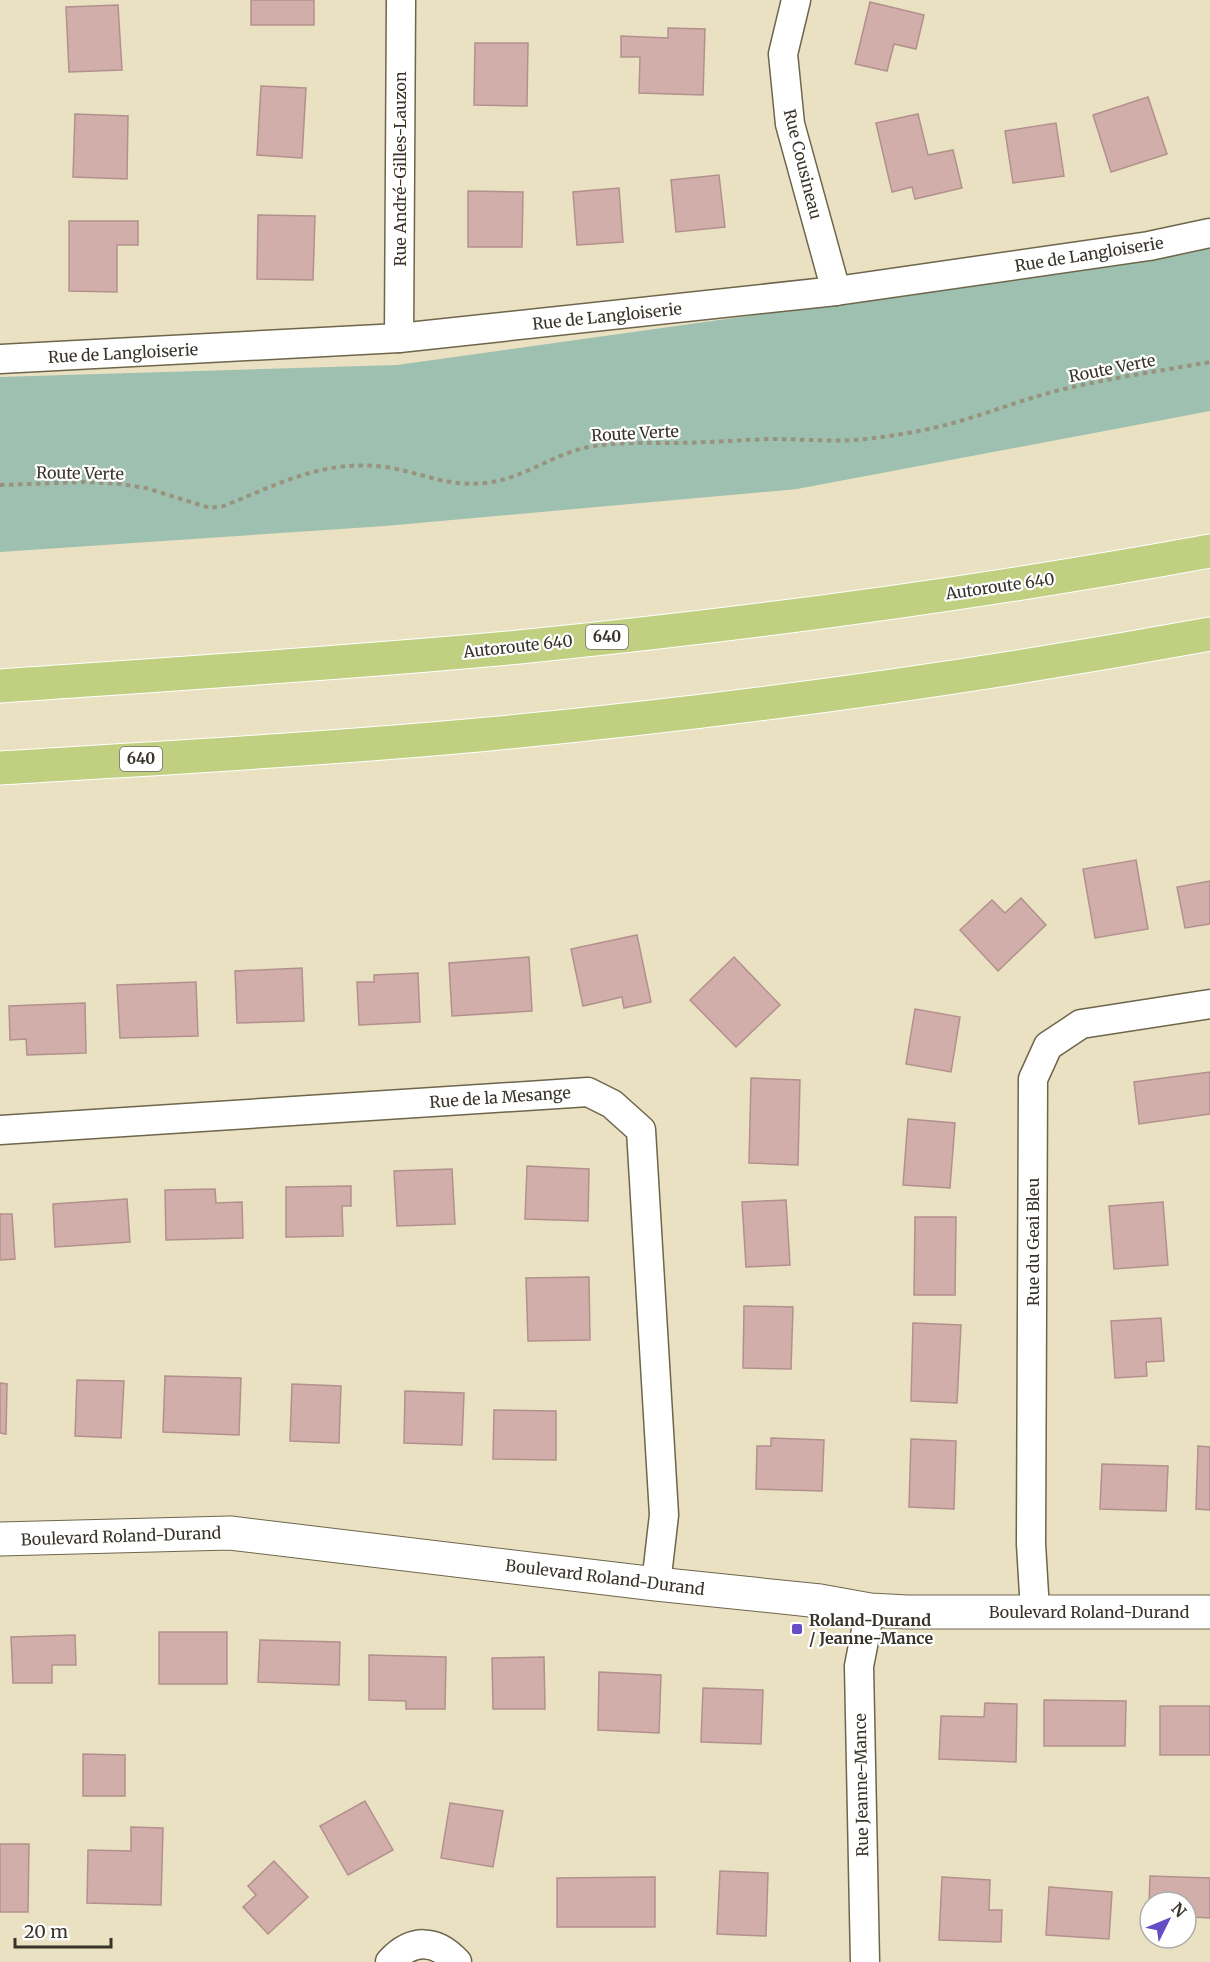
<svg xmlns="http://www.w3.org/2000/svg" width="1210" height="1962" viewBox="0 0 1210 1962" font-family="Merriweather,serif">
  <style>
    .green { fill: #9ec0b0 }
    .building { fill: #d1aeaa; stroke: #b2918d; stroke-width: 1.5 }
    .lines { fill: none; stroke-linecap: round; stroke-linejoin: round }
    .street-casing { stroke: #6e664b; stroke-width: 31 }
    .secondary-casing { stroke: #6e664b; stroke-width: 35 }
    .highway-casing { stroke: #fff; stroke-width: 35 }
    .path { stroke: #99927c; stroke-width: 4; stroke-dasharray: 4.5 4.5; stroke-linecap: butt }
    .street { stroke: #fff; stroke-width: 28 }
    .secondary { stroke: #fff; stroke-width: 33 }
    .highway { stroke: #c0d080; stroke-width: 33 }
    .poi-dot { fill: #664cc5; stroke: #fff; stroke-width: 2 }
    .labels { text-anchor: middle; stroke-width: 4.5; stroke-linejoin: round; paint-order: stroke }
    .shield { fill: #fff; stroke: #737068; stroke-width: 1.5 }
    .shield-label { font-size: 15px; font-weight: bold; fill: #373328 }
    .street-label { font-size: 16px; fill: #373328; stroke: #fff }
    .poi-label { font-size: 16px; font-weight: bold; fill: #373328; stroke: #fff; text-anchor: start }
  </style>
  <rect width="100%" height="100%" fill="#eae0c2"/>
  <path class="green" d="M 1210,247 L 1210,411 L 797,489 L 385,526 L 0,552 L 0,377 L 397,365 L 855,301 Z"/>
  <g class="building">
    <rect x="251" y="0" width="63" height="25"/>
    <path d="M 870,2 L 924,15 L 916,49 L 894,44 L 887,71 L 855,64 Z"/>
    <path d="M 118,5 L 122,70 L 69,72 L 66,7 Z"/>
    <path d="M 668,28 L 705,29 L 703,95 L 639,93 L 640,57 L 621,57 L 621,36 L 668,38 Z"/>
    <path d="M 475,43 L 528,43 L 527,106 L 474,105 Z"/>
    <path d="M 261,86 L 306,88 L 302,158 L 257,155 Z"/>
    <path d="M 1148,97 L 1167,154 L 1111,172 L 1093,115 Z"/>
    <path d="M 75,114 L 128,116 L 127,179 L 73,177 Z"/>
    <path d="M 918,114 L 928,155 L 953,150 L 962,188 L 915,199 L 912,187 L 892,192 L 876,123 Z"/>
    <path d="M 1056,123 L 1064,176 L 1013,183 L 1005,131 Z"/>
    <path d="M 719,175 L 725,227 L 676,232 L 671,180 Z"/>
    <path d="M 619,188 L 623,242 L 577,245 L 573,192 Z"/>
    <path d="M 468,191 L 523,192 L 522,247 L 468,247 Z"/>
    <path d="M 258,215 L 315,216 L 313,280 L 257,279 Z"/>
    <path d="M 69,221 L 138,221 L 138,245 L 117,245 L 117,292 L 69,291 Z"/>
    <path d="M 1136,860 L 1148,929 L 1095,938 L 1083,869 Z"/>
    <path d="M 1210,881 L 1210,924 L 1185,928 L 1177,887 Z"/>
    <path d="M 1021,898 L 1046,925 L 998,971 L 960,930 L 992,900 L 1005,913 Z"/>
    <path d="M 637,935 L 651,1002 L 624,1008 L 622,997 L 583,1006 L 571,949 Z"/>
    <path d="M 529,957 L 532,1011 L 452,1016 L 449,963 Z"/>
    <path d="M 734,957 L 780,1005 L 736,1047 L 690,1000 Z"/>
    <path d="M 302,968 L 304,1021 L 237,1023 L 235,971 Z"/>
    <path d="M 418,973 L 420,1022 L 359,1025 L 357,982 L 374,982 L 374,975 Z"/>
    <path d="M 196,982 L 198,1036 L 120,1038 L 117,985 Z"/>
    <path d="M 85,1003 L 86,1053 L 27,1055 L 26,1039 L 10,1040 L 9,1006 Z"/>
    <path d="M 915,1009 L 960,1017 L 951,1072 L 906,1064 Z"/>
    <path d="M 1210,1072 L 1210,1114 L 1139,1124 L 1134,1082 Z"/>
    <path d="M 751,1078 L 800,1080 L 798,1165 L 749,1163 Z"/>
    <path d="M 908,1119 L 955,1123 L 950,1188 L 903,1185 Z"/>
    <path d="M 527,1166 L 589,1169 L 588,1221 L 525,1219 Z"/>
    <path d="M 452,1169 L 455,1224 L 397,1226 L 394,1171 Z"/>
    <path d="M 351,1186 L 351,1206 L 342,1206 L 343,1236 L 286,1237 L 286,1187 Z"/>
    <path d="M 215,1189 L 216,1203 L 242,1202 L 243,1238 L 166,1240 L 165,1190 Z"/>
    <path d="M 127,1199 L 130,1242 L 55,1247 L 53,1204 Z"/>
    <path d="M 786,1200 L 790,1265 L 746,1267 L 742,1202 Z"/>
    <path d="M 1163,1202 L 1168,1265 L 1114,1269 L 1109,1206 Z"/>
    <path d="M 0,1214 L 12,1214 L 15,1259 L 0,1260 Z"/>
    <path d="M 915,1217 L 956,1217 L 955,1295 L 914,1295 Z"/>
    <path d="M 589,1277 L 590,1340 L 528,1341 L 526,1278 Z"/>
    <path d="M 744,1306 L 793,1307 L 791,1369 L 743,1368 Z"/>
    <path d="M 1161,1318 L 1164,1361 L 1146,1362 L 1147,1376 L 1115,1378 L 1111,1321 Z"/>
    <path d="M 913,1323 L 961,1325 L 957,1403 L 911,1401 Z"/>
    <path d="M 165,1376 L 241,1378 L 239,1435 L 163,1432 Z"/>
    <path d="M 77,1380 L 124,1381 L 121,1438 L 75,1436 Z"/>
    <path d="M 0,1383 L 7,1384 L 6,1434 L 0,1433 Z"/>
    <path d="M 292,1384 L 341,1386 L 339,1443 L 290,1441 Z"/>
    <path d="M 405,1391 L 464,1393 L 462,1445 L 404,1443 Z"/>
    <path d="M 494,1410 L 556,1411 L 556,1460 L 493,1459 Z"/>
    <path d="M 771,1438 L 824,1440 L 822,1491 L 756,1489 L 757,1446 L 771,1446 Z"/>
    <path d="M 911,1439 L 956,1441 L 954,1509 L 909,1507 Z"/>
    <path d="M 1198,1446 L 1210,1447 L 1210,1510 L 1196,1509 Z"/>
    <path d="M 1102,1464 L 1168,1466 L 1166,1511 L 1100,1509 Z"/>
    <rect x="159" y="1632" width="68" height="52"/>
    <path d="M 75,1635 L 76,1665 L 52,1665 L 52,1683 L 13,1683 L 11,1637 Z"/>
    <path d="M 260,1640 L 340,1642 L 339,1685 L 258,1682 Z"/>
    <path d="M 369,1655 L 446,1657 L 445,1709 L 406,1709 L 406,1701 L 369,1700 Z"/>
    <path d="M 544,1657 L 545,1709 L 493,1709 L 492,1658 Z"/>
    <path d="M 599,1672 L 661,1675 L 659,1733 L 598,1730 Z"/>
    <path d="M 703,1688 L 763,1690 L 761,1744 L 701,1742 Z"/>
    <path d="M 1044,1700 L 1126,1701 L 1125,1746 L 1044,1746 Z"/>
    <path d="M 985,1703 L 1017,1704 L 1016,1762 L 939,1759 L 941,1716 L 984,1717 Z"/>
    <rect x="1160" y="1706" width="50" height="49"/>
    <path d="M 83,1754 L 125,1755 L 125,1796 L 83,1796 Z"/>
    <path d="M 365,1801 L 393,1850 L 348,1875 L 320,1826 Z"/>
    <path d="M 450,1803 L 503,1811 L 493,1867 L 441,1858 Z"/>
    <path d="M 131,1827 L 163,1828 L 161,1905 L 87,1903 L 88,1850 L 131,1851 Z"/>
    <path d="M 0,1844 L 29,1844 L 28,1912 L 0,1912 Z"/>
    <path d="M 274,1861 L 308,1897 L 268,1934 L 243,1907 L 256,1895 L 248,1886 Z"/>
    <path d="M 720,1871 L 768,1873 L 766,1936 L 717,1934 Z"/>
    <path d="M 1150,1876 L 1210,1878 L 1210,1918 L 1191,1917 L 1190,1935 L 1186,1935 L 1186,1902 L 1150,1902 L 1150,1934 L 1148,1934 Z"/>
    <path d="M 655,1877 L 655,1927 L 557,1927 L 557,1878 Z"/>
    <path d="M 942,1877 L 990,1880 L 989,1910 L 1002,1910 L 1001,1942 L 939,1940 Z"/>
    <path d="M 1049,1887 L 1112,1892 L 1109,1939 L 1046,1935 Z"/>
  </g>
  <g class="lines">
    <defs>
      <g id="street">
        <path d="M 796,0 L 783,54 L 790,124 L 836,291"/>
        <path d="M 399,338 L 401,0"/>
        <path d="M 0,359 L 399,338 L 836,291 L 1149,246 L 1210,233"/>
        <path d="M 0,1130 L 588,1092 L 612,1104 L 641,1130 L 664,1515 L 656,1584"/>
        <path d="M 1035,1611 L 1031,1544 L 1033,1079 L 1048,1046 L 1081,1024 L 1210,1004"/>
        <path d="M 390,1962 C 412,1938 436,1939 457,1962"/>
        <path d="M 865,1962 L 859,1666 L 870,1610"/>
      </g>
      <path id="secondary" d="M 0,1539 L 230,1533 L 656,1584 L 820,1601 L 870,1610 L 907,1612 L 1210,1612"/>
      <g id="highway">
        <path d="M 0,686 C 173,674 346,663 519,647 C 750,624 981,593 1210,551"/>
        <path d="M 0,768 C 163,758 326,749 489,734 C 730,711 971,678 1210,634"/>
      </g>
    </defs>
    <use href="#street" class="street-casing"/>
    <use href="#secondary" class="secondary-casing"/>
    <use href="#highway" class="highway-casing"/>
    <path class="path" d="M 0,485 L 85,482 L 120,484 L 146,488 L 210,508 L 224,506 C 278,484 324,459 385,467 C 420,472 446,487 484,483 C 522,480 552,454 589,447 C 616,442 643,443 670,443 C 704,443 738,440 772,439 C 806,439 840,443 874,438 C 900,435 927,430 953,423 C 989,413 1024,399 1060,390 C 1109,378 1160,371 1210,362"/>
    <use href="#street" class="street"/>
    <use href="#secondary" class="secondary"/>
    <use href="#highway" class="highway"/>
  </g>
  <rect class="poi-dot" x="791" y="1623" width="12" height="12" rx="3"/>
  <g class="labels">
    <g class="shield">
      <rect x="586" y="625" width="42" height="24" rx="4.5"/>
      <rect x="120" y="747" width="42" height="24" rx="4.5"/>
    </g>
    <g class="shield-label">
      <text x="607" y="642">640</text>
      <text x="141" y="764">640</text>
    </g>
    <g class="street-label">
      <text transform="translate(803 164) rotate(76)" y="6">Rue Cousineau</text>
      <text transform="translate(400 169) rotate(-90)" y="6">Rue André-Gilles-Lauzon</text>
      <text transform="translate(1089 254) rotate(-9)" y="6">Rue de Langloiserie</text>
      <text transform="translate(607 316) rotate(-6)" y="6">Rue de Langloiserie</text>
      <text transform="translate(123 353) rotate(-3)" y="6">Rue de Langloiserie</text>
      <text transform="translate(1112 368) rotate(-11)" y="6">Route Verte</text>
      <text transform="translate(635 433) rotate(-3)" y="6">Route Verte</text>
      <text transform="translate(80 473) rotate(1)" y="6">Route Verte</text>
      <text transform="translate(1000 586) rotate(-8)" y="6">Autoroute 640</text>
      <text transform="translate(518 646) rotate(-6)" y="6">Autoroute 640</text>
      <text transform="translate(500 1097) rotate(-4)" y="6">Rue de la Mesange</text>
      <text transform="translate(1033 1242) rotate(-90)" y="6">Rue du Geai Bleu</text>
      <text transform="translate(121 1536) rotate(-2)" y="6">Boulevard Roland-Durand</text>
      <text transform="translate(605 1577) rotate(7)" y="6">Boulevard Roland-Durand</text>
      <text x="1089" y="1618">Boulevard Roland-Durand</text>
      <text transform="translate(861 1785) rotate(-91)" y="6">Rue Jeanne-Mance</text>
    </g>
    <g class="poi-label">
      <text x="809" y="1626">Roland-Durand<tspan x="809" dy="18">/ Jeanne-Mance</tspan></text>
    </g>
  </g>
  <g transform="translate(1168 1920) rotate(47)"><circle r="28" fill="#ffffff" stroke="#afada9" stroke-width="1.5"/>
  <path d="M0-4.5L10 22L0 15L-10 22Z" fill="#664cc5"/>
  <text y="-9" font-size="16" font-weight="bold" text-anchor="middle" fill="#373328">N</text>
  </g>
  <path d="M15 1938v9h96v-9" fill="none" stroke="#373328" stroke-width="3"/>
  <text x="24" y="1938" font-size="18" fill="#373328" stroke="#ffffff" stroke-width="4.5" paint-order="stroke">20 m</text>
</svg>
